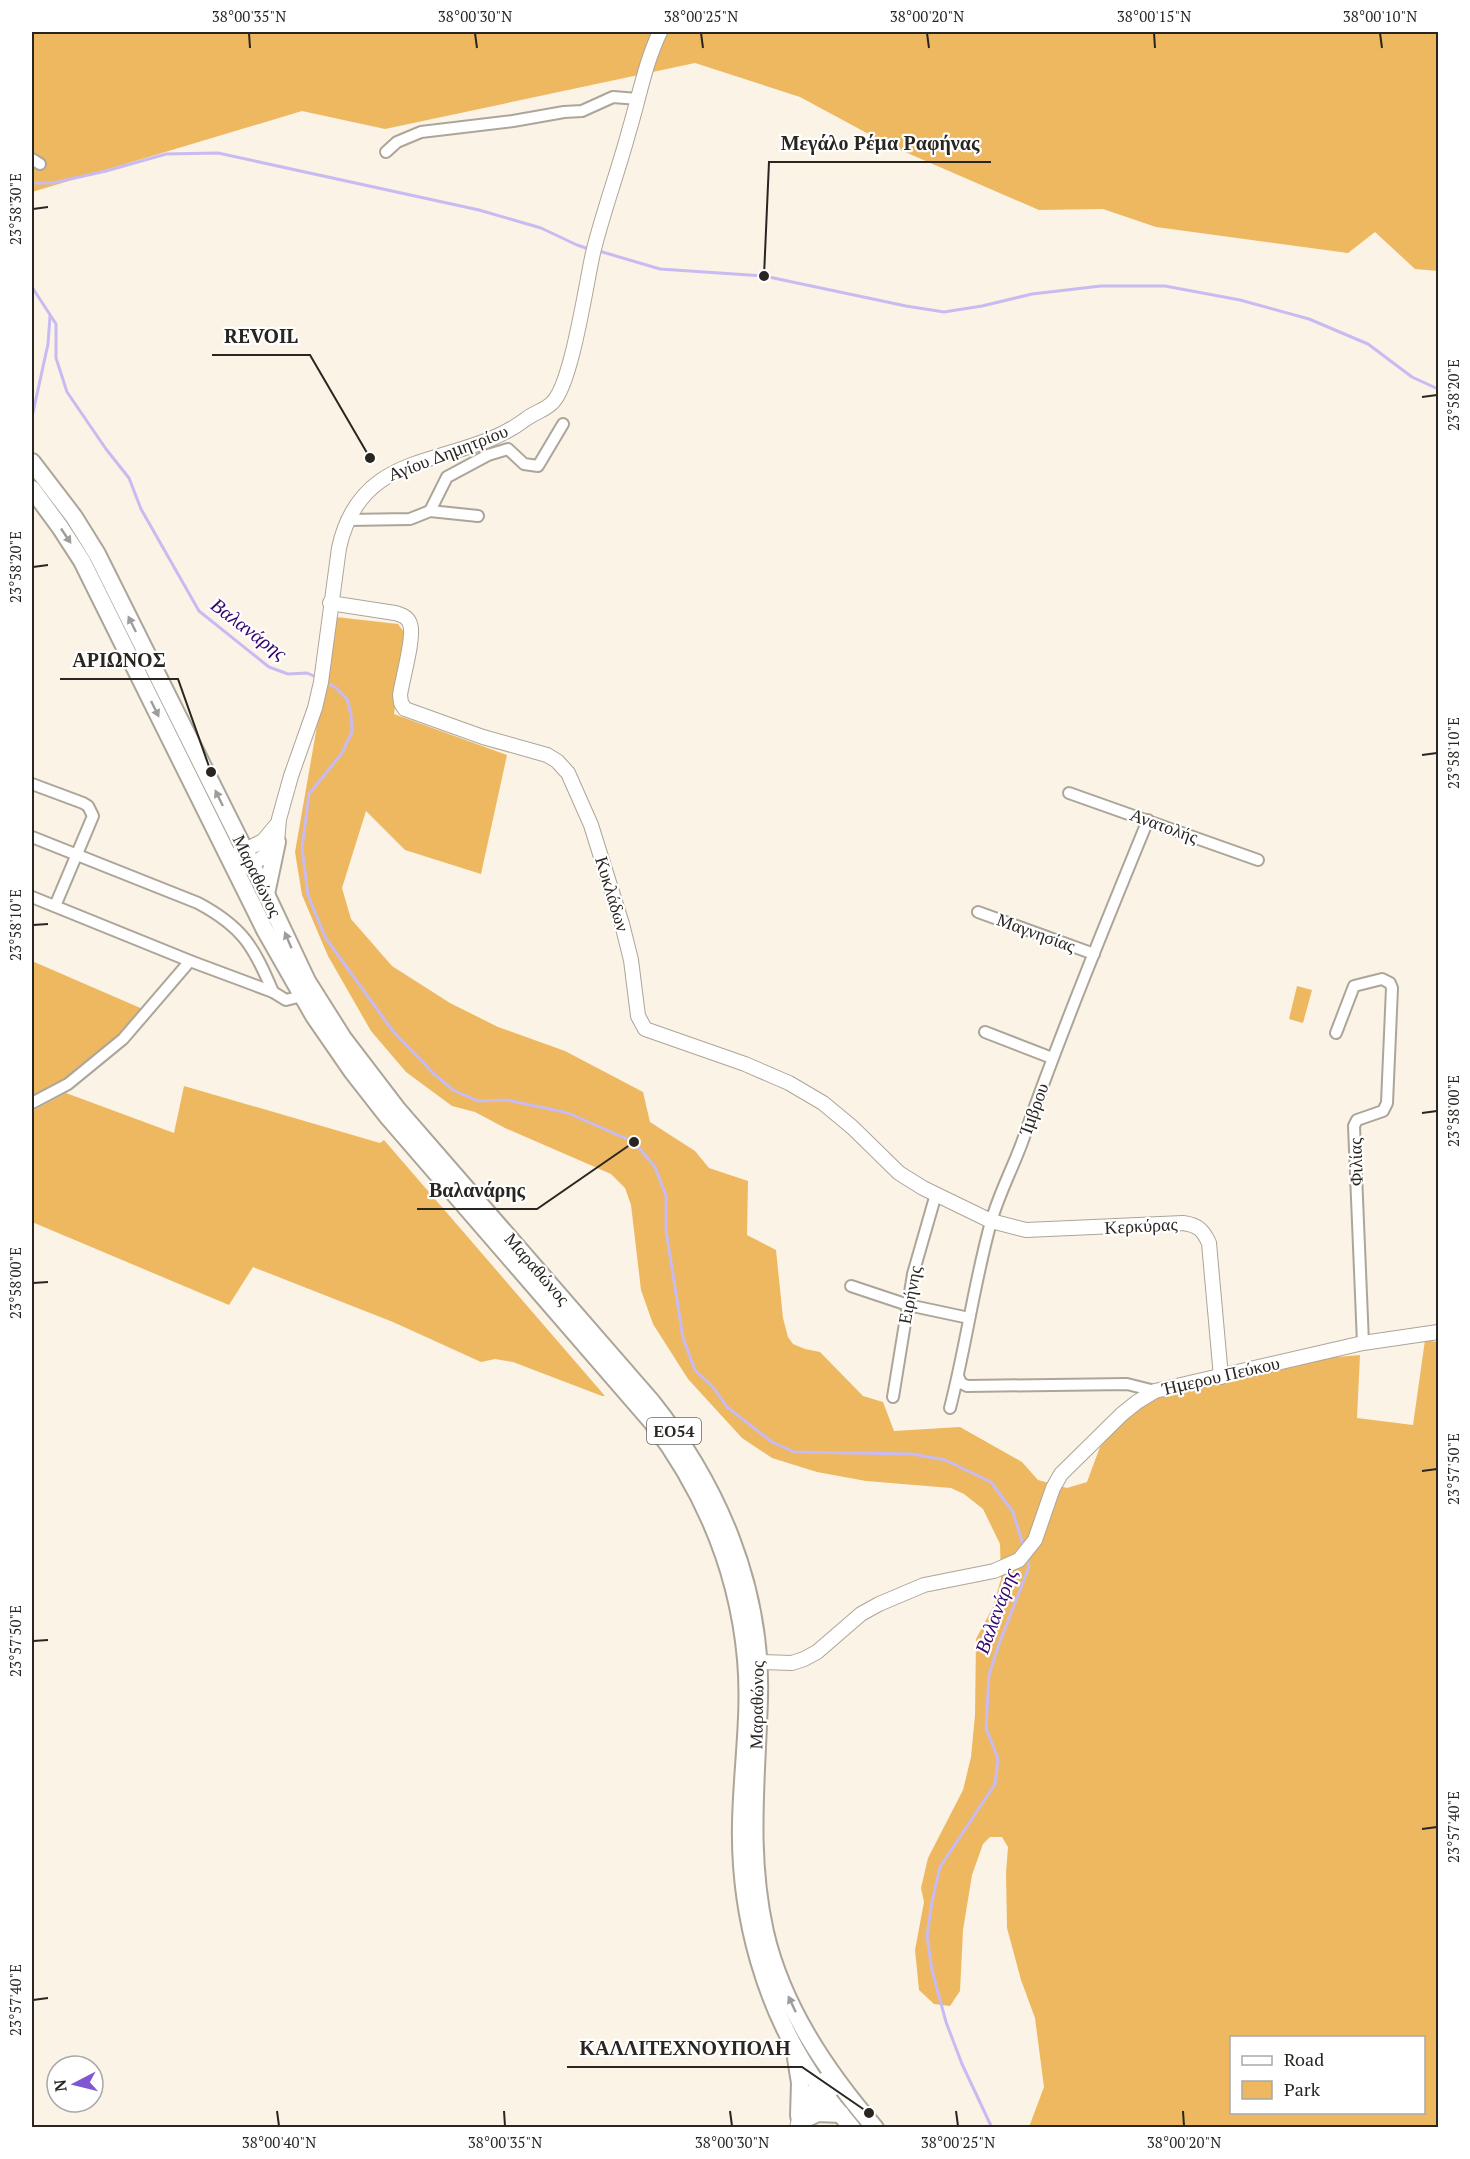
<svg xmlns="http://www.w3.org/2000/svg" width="1470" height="2159" viewBox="0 0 1470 2159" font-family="'PT Serif',serif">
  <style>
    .green { fill: #eeb861; fill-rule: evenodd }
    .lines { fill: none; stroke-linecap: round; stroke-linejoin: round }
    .stream { stroke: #c7bbf1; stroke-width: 3 }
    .minor-casing { stroke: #aca599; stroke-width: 14 }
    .tertiary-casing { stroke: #aca599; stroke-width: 16 }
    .primary-casing { stroke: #aca599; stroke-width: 20 }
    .minor { stroke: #fff; stroke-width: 10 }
    .tertiary { stroke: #fff; stroke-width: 14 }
    .primary { stroke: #fff; stroke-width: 16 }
    .oneway { fill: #9f9d9b }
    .ticks { fill: none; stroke: #292621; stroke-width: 2 }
    .labels { text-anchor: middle; stroke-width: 4.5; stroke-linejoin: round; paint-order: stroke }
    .shield { fill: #fff; stroke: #696764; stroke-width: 1.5 }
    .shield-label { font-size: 16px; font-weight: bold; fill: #292621 }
    .street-label { font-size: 18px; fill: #292621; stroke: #fff }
    .water-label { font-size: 20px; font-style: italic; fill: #35036e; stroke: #fff }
    .leader { fill: none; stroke: #292621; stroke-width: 2 }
    .callout-dot { fill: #292621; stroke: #fff; stroke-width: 2 }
    .callout-label { font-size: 20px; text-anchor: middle; font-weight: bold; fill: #292621; stroke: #fff; stroke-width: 4.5; stroke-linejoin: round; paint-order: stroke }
    .neatline { fill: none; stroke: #292621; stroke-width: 2 }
    .ticks-label { font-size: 15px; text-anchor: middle; fill: #292621 }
  </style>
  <rect width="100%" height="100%" fill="#fbf3e6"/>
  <g class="green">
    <path d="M 32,32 L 1438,32 L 1438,271 L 1415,269 L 1375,232 L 1348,253 L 1156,227 L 1103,209 L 1039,210 L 889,145 L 800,97 L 695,63 L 385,129 L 302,111 L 32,192 Z"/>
    <path d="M 336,617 L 398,624 L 404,632 L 405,644 L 394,714 L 507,755 L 481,874 L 405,850 L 366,811 L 342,888 L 351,919 L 392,966 L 450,1003 L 498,1027 L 565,1051 L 643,1092 L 650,1122 L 695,1151 L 709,1168 L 748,1181 L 747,1235 L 776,1250 L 783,1318 L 788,1337 L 793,1344 L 805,1349 L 820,1352 L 863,1396 L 883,1402 L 894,1431 L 960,1427 L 1022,1462 L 1038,1480 L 1067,1488 L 1087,1482 L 1100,1447 L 1123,1421 L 1153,1399 L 1303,1360 L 1360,1355 L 1357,1418 L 1413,1425 L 1425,1340 L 1438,1342 L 1438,2127 L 1029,2127 L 1044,2087 L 1035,2018 L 1021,1980 L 1007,1928 L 1006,1873 L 1008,1847 L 1002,1837 L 990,1837 L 983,1844 L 972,1875 L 963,1930 L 960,1991 L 950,2006 L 934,2004 L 919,1990 L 915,1950 L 924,1902 L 921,1888 L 928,1858 L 963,1790 L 971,1757 L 975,1715 L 976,1639 L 993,1607 L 1001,1579 L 1000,1544 L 983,1509 L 964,1494 L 951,1488 L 866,1481 L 817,1472 L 772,1458 L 742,1438 L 688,1379 L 653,1324 L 641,1290 L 631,1205 L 625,1188 L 611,1174 L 505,1128 L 475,1112 L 452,1106 L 406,1072 L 371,1031 L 328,956 L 302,895 L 295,852 ZM 1232,2038 L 1424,2038 L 1424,2112 L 1232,2112 Z"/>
    <path d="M 32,961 L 145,1010 L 124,1035 L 67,1082 L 32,1100 Z"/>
    <path d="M 1297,986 L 1312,990 L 1303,1023 L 1289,1019 Z"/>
    <path d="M 184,1086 L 380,1143 L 384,1140 L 605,1396 L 602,1396 L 513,1362 L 495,1359 L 481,1362 L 393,1322 L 253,1267 L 229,1305 L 32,1222 L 32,1111 L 66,1093 L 174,1133 Z"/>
  </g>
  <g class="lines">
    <g class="stream">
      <path d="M 32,183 L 52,183 L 106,171 L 166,154 L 218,153 L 479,210 L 541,228 L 577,245 L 589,249"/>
      <path d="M 599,251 L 660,269 L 764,276 L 906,306 L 944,312 L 982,306 L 1032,294 L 1101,286 L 1165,286 L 1240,300 L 1309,319 L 1368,344 L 1412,377 L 1438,389"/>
      <path d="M 32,287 L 56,324 L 56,358 L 67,392 L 106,449 L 129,478 L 141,509 L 199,611 L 269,667 L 288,674 L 307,673 L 316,677"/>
      <path d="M 32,417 L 48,344 L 50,316"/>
      <path d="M 325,682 L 335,687 L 347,699 L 351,714 L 352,732 L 342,753 L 309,794 L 302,848 L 308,895 L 325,937 L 392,1030 L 433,1073 L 453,1090 L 478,1101 L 507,1100 L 568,1113 L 634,1142 L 655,1167 L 666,1196 L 666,1230 L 683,1338 L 695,1370 L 713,1387 L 727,1407 L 772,1442 L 794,1452 L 912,1454 L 945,1460 L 991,1482 L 1013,1512 L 1024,1548"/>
      <path d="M 992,2128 L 962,2064 L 946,2022 L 932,1970 L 927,1936 L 932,1902 L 940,1867 L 995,1784 L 998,1759 L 986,1728 L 989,1675 L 999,1644 L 1029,1567 L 1027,1558"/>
    </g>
    <defs>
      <g id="minor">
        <path d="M 386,152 L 397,142 L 421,132 L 513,121 L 564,112 L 582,111 L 613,97 L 638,99"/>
        <path d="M 32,159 L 40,164"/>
        <path d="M 430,511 L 478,516"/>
        <path d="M 347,520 L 410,519 L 430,511 L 447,477 L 488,455 L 508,449 L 524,464 L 538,466 L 563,424"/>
        <path d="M 32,784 L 83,803 L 88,806 L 93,816 L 55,906"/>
        <path d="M 1069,793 L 1258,860"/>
        <path d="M 32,837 L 198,903 C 243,927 254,947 273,992"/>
        <path d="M 32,897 L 190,961 L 273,992 L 286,1000 L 302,996"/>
        <path d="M 978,912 L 1094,954"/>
        <path d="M 985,1032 L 1052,1058"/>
        <path d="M 1336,1033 L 1354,986 L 1382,979 L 1390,983 L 1392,988 L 1387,1103 L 1383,1111 L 1357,1120 L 1354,1126 L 1363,1343"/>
        <path d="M 32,1103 L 68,1084 L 123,1039 L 190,961"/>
        <path d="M 851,1286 L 908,1305 L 969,1318"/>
        <path d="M 958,1376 L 961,1383 L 967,1386 L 1127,1384 L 1155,1391"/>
        <path d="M 893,1397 L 913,1274 L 936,1194"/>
        <path d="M 950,1408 C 966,1346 974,1283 991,1222 C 999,1193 1014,1166 1024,1137 C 1062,1030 1105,925 1148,820"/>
      </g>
      <g id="tertiary">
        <path d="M 330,603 L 395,613 C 402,615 408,617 410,624 C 415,636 402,680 400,695 L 401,703 L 405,709 L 483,737 L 547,755 L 557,761 L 568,773 L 591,825 L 622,924 L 631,960 L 638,1016 L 645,1029 L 745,1064 L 789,1083 L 823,1103 L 852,1127 L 899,1173 L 923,1188 L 991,1221 L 1026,1230 L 1183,1223 C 1198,1225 1203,1230 1209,1243 L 1221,1377"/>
        <path d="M 237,854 L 263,841 L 278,823"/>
        <path d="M 244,867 L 262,858 L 277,842 L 279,819 L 291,776 L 315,708 L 321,682 L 339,548 C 362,443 459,470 526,419 C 535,412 546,410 553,402 C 572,382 586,284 593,253 C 603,212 618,172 629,131 C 639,98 645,63 660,32"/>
        <path d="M 758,1662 L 792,1663 L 804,1659 L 817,1652 L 861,1614 L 879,1604 L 924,1585 L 994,1571 L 1019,1560 L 1035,1540 L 1053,1488 L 1061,1474 L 1122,1414 L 1137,1402 L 1155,1391 L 1363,1343 L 1438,1332"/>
        <path d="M 804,2118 L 825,2095 L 839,2084"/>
        <path d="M 797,2128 C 801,2106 808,2094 825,2079"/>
      </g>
      <g id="primary">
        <path d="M 32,462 L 74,517 L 97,554 L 256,873 L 307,981 L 343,1038 L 398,1110 L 651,1401 C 718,1485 762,1587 759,1697 C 757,1777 747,1852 765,1932 C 782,2006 826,2071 875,2128"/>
        <path d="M 32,489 L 60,527 L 82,561 L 265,930 L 314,1016 L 352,1071 L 388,1117 L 652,1422 C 705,1492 738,1571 746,1659 C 751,1714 742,1769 741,1823 C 739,1915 765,2010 818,2085 C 828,2100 841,2114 852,2128"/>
        <path d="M 266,894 L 277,842"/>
        <path d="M 796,2058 L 800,2083 L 799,2116"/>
        <path d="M 803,2120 L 818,2113 L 841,2114"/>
      </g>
    </defs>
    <use href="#minor" class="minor-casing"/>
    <use href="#tertiary" class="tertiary-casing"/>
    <use href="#primary" class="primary-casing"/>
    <use href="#minor" class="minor"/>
    <use href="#tertiary" class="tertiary"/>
    <use href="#primary" class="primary"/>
  </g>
  <defs><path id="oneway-solid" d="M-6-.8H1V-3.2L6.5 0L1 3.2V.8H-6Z" transform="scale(1.5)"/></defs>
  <g class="oneway">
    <use href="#oneway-solid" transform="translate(66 536) rotate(56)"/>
    <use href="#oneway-solid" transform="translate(132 624) rotate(-116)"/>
    <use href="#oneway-solid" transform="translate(155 709) rotate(64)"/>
    <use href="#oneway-solid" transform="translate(219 798) rotate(-116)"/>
    <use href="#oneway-solid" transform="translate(288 940) rotate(-113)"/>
    <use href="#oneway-solid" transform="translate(792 2004) rotate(-115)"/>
  </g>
  <path class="ticks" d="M 249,33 L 250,48M 475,33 L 477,48M 701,33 L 703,48M 927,33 L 929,48M 1154,33 L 1155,48M 1380,33 L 1382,48M 33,209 L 48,207M 1422,397 L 1437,395M 33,567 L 48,565M 1422,755 L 1437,753M 33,925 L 48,924M 1422,1113 L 1437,1111M 33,1283 L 48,1282M 1422,1471 L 1437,1469M 33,1641 L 48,1640M 1422,1829 L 1437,1827M 33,2000 L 48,1998M 277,2111 L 279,2126M 504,2111 L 505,2126M 730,2111 L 732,2126M 956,2111 L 958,2126M 1183,2111 L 1184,2126"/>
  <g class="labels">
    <rect class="shield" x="647" y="1418" width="54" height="26" rx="4.5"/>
    <g class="shield-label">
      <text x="674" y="1437">ΕΟ54</text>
    </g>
    <g class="street-label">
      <text transform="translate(448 453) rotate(-21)" y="6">Αγίου Δημητρίου</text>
      <text transform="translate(1164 826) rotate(20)" y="6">Ανατολής</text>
      <text transform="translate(257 876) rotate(64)" y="6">Μαραθώνος</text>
      <text transform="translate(612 894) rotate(73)" y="6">Κυκλάδων</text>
      <text transform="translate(1036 933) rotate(20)" y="6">Μαγνησίας</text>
      <text transform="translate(1034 1109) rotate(-70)" y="6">Ίμβρου</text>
      <text transform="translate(1356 1162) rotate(-92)" y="6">Φιλίας</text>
      <text transform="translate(1141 1226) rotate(-3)" y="6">Κερκύρας</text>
      <text transform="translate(537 1269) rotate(49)" y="6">Μαραθώνος</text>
      <text transform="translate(910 1295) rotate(-79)" y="6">Ειρήνης</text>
      <text transform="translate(1221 1376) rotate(-13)" y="6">Ήμερου Πεύκου</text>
      <text transform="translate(757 1705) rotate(-89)" y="6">Μαραθώνος</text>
    </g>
    <g class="water-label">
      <text transform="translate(249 629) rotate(37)" y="7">Βαλανάρης</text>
      <text transform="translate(996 1611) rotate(-70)" y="7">Βαλανάρης</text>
    </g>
  </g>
  <path class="leader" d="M764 276L769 162H991M370 458L310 355H212M211 772L178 679H60M634 1142L537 1209H417M869 2113L802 2067H567"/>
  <g class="callout-dot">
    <circle cx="764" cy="276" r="6"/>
    <circle cx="370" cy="458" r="6"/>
    <circle cx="211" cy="772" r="6"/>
    <circle cx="634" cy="1142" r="6"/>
    <circle cx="869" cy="2113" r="6"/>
  </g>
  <g class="callout-label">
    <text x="880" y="150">Μεγάλο Ρέμα Ραφήνας</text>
    <text x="261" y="343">REVOIL</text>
    <text x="119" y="667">ΑΡΙΩΝΟΣ</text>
    <text x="477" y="1197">Βαλανάρης</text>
    <text x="685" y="2055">ΚΑΛΛΙΤΕΧΝΟΥΠΟΛΗ</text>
  </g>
  <rect width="1470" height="2159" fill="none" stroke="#ffffff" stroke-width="66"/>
  <rect x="1230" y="2036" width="195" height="78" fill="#ffffff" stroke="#a9a8a6" stroke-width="1.5"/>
  <rect x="1242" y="2056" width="30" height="9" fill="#ffffff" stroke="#a9a8a6" stroke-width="1.5"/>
  <text x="1284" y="2066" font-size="18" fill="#292621">Road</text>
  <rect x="1242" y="2081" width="30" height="18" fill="#eeb861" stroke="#a9a8a6" stroke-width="1.5"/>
  <text x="1284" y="2096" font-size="18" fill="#292621">Park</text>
  <g transform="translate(75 2084) rotate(263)"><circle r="28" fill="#ffffff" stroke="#a9a8a6" stroke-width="1.5"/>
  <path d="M0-4.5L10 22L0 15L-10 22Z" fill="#7f58d1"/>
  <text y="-9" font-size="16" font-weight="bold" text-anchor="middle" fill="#292621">N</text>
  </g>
  <rect x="33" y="33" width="1404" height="2093" class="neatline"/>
  <g class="ticks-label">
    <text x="249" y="22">38°00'35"N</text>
    <text x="475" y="22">38°00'30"N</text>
    <text x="701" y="22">38°00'25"N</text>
    <text x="927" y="22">38°00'20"N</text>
    <text x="1154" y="22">38°00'15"N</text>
    <text x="1380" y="22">38°00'10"N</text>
    <text transform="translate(16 209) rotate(-90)" y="5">23°58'30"E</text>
    <text transform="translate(1454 395) rotate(-90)" y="5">23°58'20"E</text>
    <text transform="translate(16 567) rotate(-90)" y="5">23°58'20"E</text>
    <text transform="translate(1454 753) rotate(-90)" y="5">23°58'10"E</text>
    <text transform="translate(16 925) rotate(-90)" y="5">23°58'10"E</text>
    <text transform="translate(1454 1111) rotate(-90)" y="5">23°58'00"E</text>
    <text transform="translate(16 1283) rotate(-90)" y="5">23°58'00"E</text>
    <text transform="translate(1454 1469) rotate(-90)" y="5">23°57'50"E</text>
    <text transform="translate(16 1641) rotate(-90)" y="5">23°57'50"E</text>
    <text transform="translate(1454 1827) rotate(-90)" y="5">23°57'40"E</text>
    <text transform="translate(16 2000) rotate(-90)" y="5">23°57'40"E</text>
    <text x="279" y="2148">38°00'40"N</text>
    <text x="505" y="2148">38°00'35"N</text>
    <text x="732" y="2148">38°00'30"N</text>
    <text x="958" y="2148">38°00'25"N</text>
    <text x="1184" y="2148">38°00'20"N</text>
  </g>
</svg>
